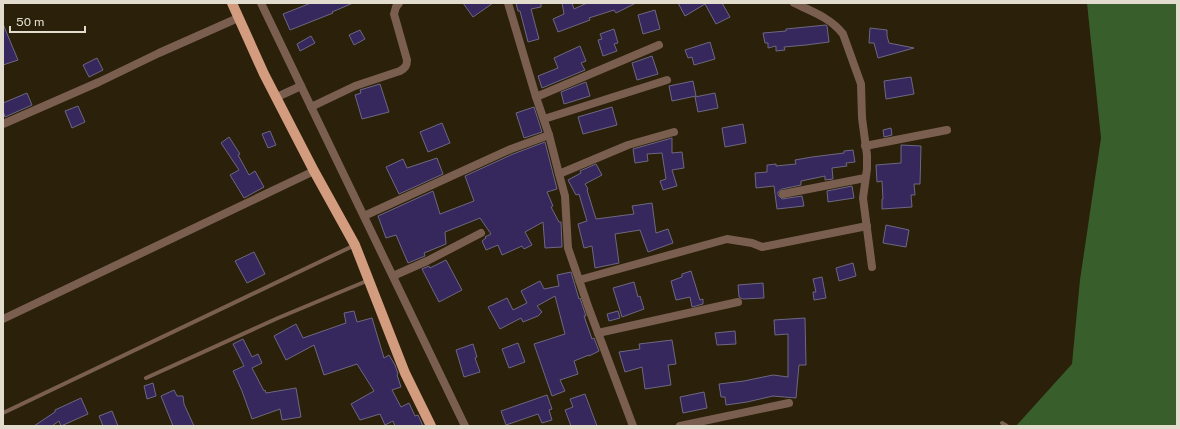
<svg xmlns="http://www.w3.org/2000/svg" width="1180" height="429" viewBox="0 0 1180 429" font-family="'Public Sans',sans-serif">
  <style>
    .forest { fill: #385f2b }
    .building { fill: #36275c; stroke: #6d6882 }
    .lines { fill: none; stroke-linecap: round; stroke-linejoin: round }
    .lane { stroke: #7a5f51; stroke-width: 4 }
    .street { stroke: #7a5f51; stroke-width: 8 }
    .primary { stroke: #d39c7f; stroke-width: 10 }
  </style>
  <rect width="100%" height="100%" fill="#2b2009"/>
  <path class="forest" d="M 1087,3 L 1177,3 L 1177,426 L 1016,426 L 1072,364 L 1080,280 L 1101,138 Z"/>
  <g class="building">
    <path d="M 311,3 L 353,3 L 332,12 L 333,13 L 290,30 L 283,14 Z"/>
    <path d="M 463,3 L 493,3 L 473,17 Z"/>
    <path d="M 516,3 L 541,3 L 541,7 L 531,9 L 539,39 L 528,42 L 520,11 L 518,11 Z"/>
    <path d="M 562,3 L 572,3 L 574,9 L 587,3 L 636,3 L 616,13 L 614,10 L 589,18 L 590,20 L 558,32 L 553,19 L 564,14 Z"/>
    <path d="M 678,3 L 722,3 L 730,17 L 716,24 L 705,4 L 685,16 Z"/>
    <path d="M 655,10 L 660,29 L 643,34 L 638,15 Z"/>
    <path d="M 3,24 L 18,60 L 3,65 Z"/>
    <path d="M 826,25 L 827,26 L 829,42 L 806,45 L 784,47 L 785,50 L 776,51 L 776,46 L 768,48 L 768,43 L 765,43 L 763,33 L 786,31 L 786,29 Z"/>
    <path d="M 870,28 L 887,30 L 887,36 L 889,43 L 914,48 L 878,58 L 874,43 L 869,43 Z"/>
    <path d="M 614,29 L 618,43 L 614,44 L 617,51 L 603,56 L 598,40 L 602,39 L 600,34 Z"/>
    <path d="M 360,30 L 365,39 L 354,45 L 349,35 Z"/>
    <path d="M 311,36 L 315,43 L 300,51 L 297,44 Z"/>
    <path d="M 710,42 L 715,59 L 694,65 L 692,57 L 688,58 L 685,50 Z"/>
    <path d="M 580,46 L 586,61 L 581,63 L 585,70 L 542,88 L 538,76 L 558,68 L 554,58 Z"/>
    <path d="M 652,56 L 658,74 L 637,80 L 632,63 Z"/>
    <path d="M 97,58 L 103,70 L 89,77 L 83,65 Z"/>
    <path d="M 911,77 L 914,94 L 886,99 L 884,81 Z"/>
    <path d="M 693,81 L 696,96 L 672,101 L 669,86 Z"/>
    <path d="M 586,82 L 590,96 L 564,104 L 561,92 Z"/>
    <path d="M 380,84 L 389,112 L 362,119 L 355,95 L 361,93 L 360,90 Z"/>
    <path d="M 27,93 L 32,105 L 5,117 L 3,111 L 3,103 Z"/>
    <path d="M 715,93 L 718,108 L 698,112 L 695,97 Z"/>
    <path d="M 78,106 L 85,122 L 72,128 L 65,111 Z"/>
    <path d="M 534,107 L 542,132 L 524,138 L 516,113 Z"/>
    <path d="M 612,107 L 617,125 L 583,134 L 578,117 Z"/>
    <path d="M 442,123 L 450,143 L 428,152 L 420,132 Z"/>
    <path d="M 743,124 L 746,143 L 725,147 L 722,128 Z"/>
    <path d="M 891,128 L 892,135 L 884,137 L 883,130 Z"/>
    <path d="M 270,131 L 276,145 L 268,148 L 262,134 Z"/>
    <path d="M 229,137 L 240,154 L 238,155 L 249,175 L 255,171 L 264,187 L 244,198 L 230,175 L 239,170 L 221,143 Z"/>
    <path d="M 672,138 L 672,153 L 682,152 L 684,168 L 672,170 L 677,186 L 663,190 L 660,181 L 666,179 L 662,153 L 647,154 L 648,161 L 635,163 L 633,149 Z"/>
    <path d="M 545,142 L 557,189 L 547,192 L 553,206 L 551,207 L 559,222 L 561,222 L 562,247 L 545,248 L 543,222 L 525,232 L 532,245 L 524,249 L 522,246 L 502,255 L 498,245 L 486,250 L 482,241 L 486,238 L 485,237 L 491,234 L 480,218 L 445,232 L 446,244 L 424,253 L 425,256 L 408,263 L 396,235 L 386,238 L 378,216 L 433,191 L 440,214 L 474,201 L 465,176 L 513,154 Z"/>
    <path d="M 901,145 L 921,146 L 920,184 L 914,184 L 915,195 L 911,195 L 912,207 L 882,209 L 882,199 L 883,199 L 882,181 L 877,182 L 876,165 L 901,163 Z"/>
    <path d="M 853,150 L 855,162 L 846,163 L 847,166 L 832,168 L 833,179 L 825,180 L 825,176 L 801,181 L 801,185 L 782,189 L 778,192 L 778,195 L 782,199 L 802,196 L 804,206 L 777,209 L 774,186 L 756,188 L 755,173 L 767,172 L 767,165 L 776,164 L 776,166 L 796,164 L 795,160 L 812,157 L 844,153 L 844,151 Z"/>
    <path d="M 437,158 L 443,174 L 399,194 L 386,167 L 403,159 L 407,168 Z"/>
    <path d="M 596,164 L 602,175 L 585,184 L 588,189 L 587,190 L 596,219 L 634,214 L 632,206 L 652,203 L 656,233 L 668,229 L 673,243 L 648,252 L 640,230 L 615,234 L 619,263 L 595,268 L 592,246 L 584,248 L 578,224 L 587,221 L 579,194 L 576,195 L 568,180 L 581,173 L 580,171 Z"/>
    <path d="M 852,186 L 854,198 L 828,202 L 827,191 Z"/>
    <path d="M 886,225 L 909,230 L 906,247 L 883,243 Z"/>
    <path d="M 254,252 L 265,274 L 247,283 L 235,261 Z"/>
    <path d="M 446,260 L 462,290 L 439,302 L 422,269 L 429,266 L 430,268 Z"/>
    <path d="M 853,263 L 856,276 L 839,281 L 836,268 Z"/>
    <path d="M 691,271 L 700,300 L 703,299 L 703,304 L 692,307 L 690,297 L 676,300 L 671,281 L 682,277 L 682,274 Z"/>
    <path d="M 571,272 L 579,299 L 580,298 L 586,316 L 584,316 L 592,339 L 594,338 L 599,351 L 589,356 L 589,355 L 574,361 L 578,374 L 560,380 L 565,391 L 552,396 L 534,344 L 565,334 L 555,296 L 537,306 L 542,312 L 538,316 L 523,322 L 521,318 L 500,329 L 488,307 L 507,298 L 513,310 L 527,303 L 521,291 L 540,281 L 544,289 L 559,286 L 557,275 Z"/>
    <path d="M 822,277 L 826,298 L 814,300 L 813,292 L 816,292 L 813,279 Z"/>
    <path d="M 634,282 L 638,297 L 640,296 L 644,309 L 622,317 L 613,288 Z"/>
    <path d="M 763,283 L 764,298 L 743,299 L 739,297 L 738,285 Z"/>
    <path d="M 354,311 L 357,322 L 372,318 L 384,358 L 389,355 L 395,365 L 398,374 L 397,375 L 401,387 L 392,390 L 401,407 L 409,403 L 415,416 L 418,415 L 423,426 L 395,426 L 393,421 L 385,425 L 380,414 L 360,420 L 351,404 L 374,391 L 357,364 L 324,375 L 314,345 L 286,360 L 274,336 L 296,324 L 303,338 L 346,323 L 344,313 Z"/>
    <path d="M 618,311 L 620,318 L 609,321 L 607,314 Z"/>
    <path d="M 805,318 L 806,365 L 799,365 L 796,398 L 773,396 L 747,402 L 726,405 L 725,397 L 721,397 L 719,384 L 744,381 L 773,375 L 788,377 L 788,334 L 775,335 L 774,320 Z"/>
    <path d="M 735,331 L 736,344 L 717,345 L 715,333 Z"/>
    <path d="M 243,339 L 252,357 L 258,354 L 262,363 L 252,368 L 264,391 L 265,390 L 266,393 L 296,388 L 301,417 L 282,420 L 280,409 L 252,419 L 242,391 L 233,371 L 244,366 L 233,344 Z"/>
    <path d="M 672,340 L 676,364 L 668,365 L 671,385 L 645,389 L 642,367 L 625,372 L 619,352 L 640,349 L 639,344 Z"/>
    <path d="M 518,343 L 525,362 L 509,368 L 502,349 Z"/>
    <path d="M 473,344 L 477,357 L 475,358 L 480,372 L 464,377 L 456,350 Z"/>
    <path d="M 153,383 L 156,396 L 147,399 L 144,386 Z"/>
    <path d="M 174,390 L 177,396 L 183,396 L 184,404 L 194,426 L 173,426 L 161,396 Z"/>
    <path d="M 704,392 L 707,408 L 683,413 L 680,397 Z"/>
    <path d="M 585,394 L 597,426 L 571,426 L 565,410 L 573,407 L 570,399 Z"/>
    <path d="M 547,395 L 552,409 L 549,410 L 552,420 L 542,423 L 538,414 L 506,425 L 501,411 Z"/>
    <path d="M 81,398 L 88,414 L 61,426 L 59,421 L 52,426 L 34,426 L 55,412 L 55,410 Z"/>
    <path d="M 112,411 L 118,426 L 103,426 L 99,416 Z"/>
  </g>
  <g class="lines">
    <g class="lane">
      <path d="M 146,378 L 278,318 L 369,280"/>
      <path d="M 3,413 L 355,245"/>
      <path d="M 1002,423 L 1007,426"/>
    </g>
    <g class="street">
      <path d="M 261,3 L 465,426"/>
      <path d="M 508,3 L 536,97 L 549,135 L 559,174 L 565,196 L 568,248 L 589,309 L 633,426"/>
      <path d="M 794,3 C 811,11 831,18 843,34 L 861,84 L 862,118 L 867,155 L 867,169 L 863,198 L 872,267"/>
      <path d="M 277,97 L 301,86"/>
      <path d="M 536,97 L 659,45"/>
      <path d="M 311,107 L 355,86 L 400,71 C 405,68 407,66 407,60 L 394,14 L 396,7 L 399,3"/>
      <path d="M 544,119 L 667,80"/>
      <path d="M 3,124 L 99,82 L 159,53 L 238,18"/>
      <path d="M 865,146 L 947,130"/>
      <path d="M 559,174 L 628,145 L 674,132"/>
      <path d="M 783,194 L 865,178"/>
      <path d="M 364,216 L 511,149 L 549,135"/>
      <path d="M 393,276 L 427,261 L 481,233"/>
      <path d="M 579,280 L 727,239 L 752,243 L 762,247 L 867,226"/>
      <path d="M 3,319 L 314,171"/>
      <path d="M 598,333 L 738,302"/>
      <path d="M 680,426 L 789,403"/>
    </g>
    <path class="primary" d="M 232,3 L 264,74 L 314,171 L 355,245 L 405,373 L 431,426"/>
  </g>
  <rect width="1180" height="429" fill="none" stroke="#e2dcce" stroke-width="8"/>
  <path d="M10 26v6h75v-6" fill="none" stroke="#e2dcce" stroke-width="2"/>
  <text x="16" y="26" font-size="12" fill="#e2dcce" stroke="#2b2009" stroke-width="3" paint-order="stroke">50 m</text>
</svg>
